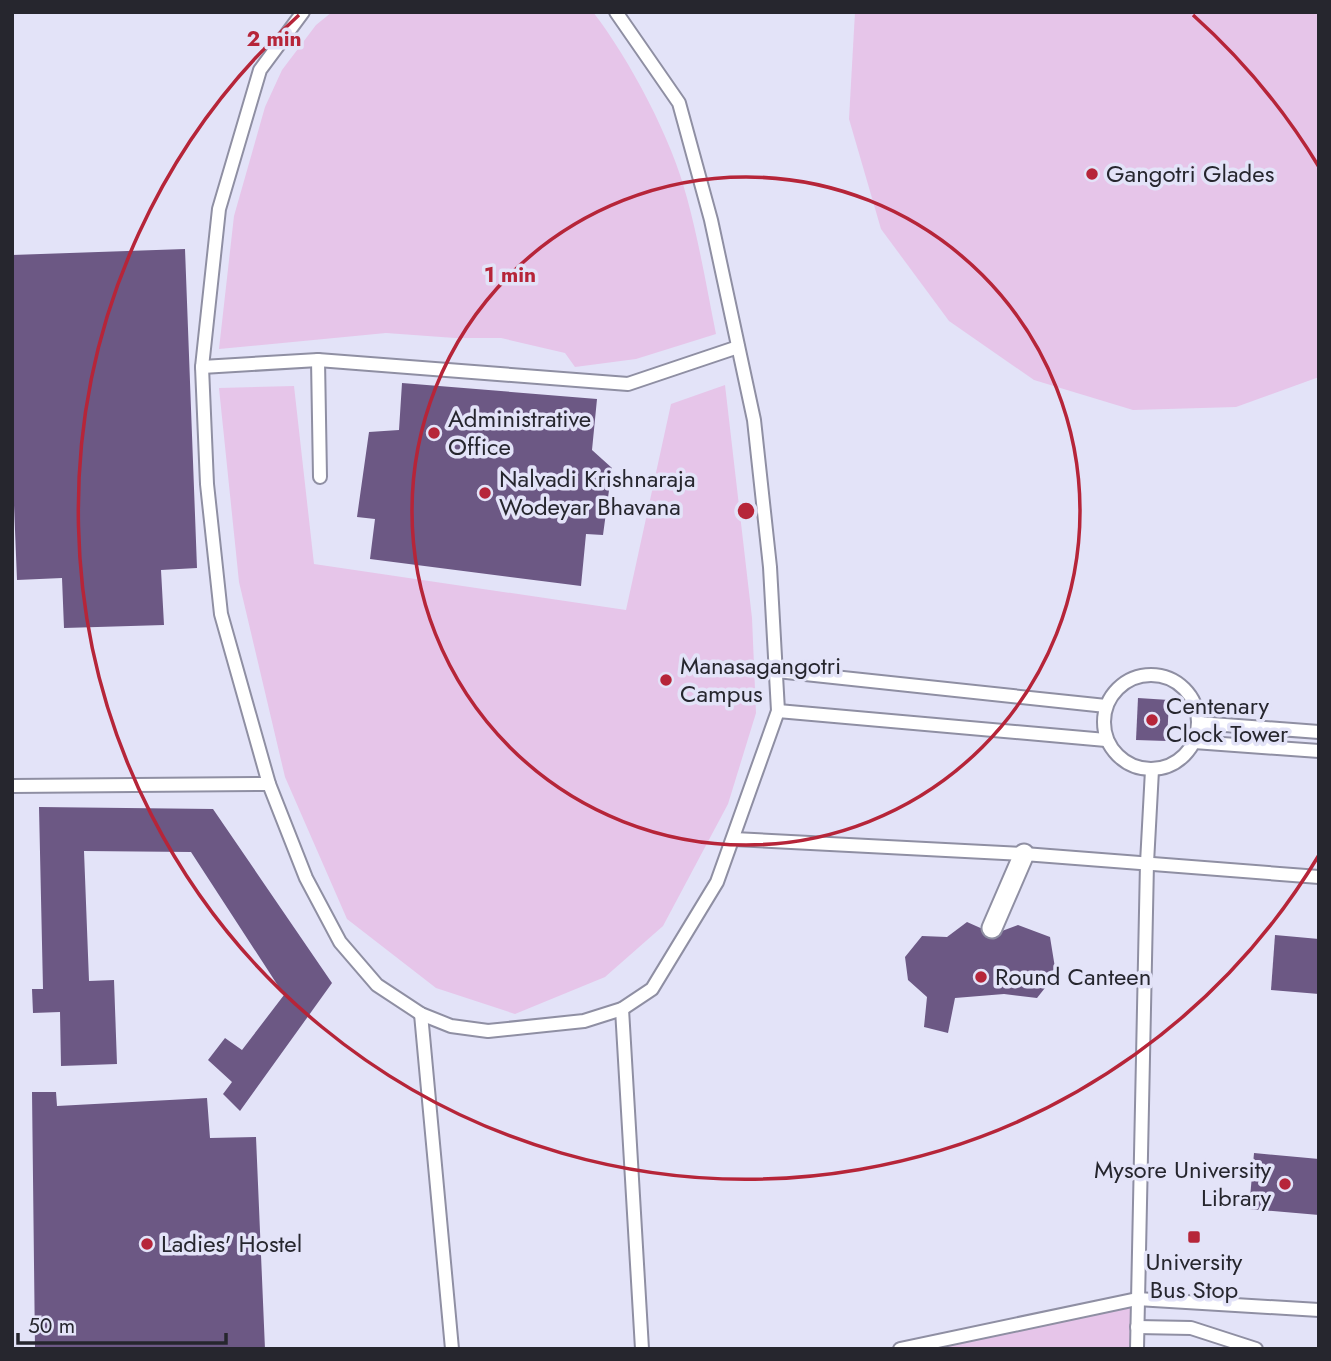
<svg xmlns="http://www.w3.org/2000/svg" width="1331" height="1361" viewBox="0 0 1331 1361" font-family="Jost,sans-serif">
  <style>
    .green { fill: #e6c5e9 }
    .building { fill: #6c5884 }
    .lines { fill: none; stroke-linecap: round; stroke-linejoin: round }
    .service-casing { stroke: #8f8fa3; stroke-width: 16 }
    .pedestrian-casing { stroke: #8f8fa3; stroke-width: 23 }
    .service { stroke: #fff; stroke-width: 12 }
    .pedestrian { stroke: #fff; stroke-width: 19 }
    .ring { fill: none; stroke: #b62539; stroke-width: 3.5 }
    .poi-dot { fill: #b62539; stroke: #e3e3f8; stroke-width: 2.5 }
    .labels { text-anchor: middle; stroke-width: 7; stroke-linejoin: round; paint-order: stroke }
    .poi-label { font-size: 24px; fill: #26262e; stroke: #e3e3f8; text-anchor: start }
    .centre { fill: #b62539; stroke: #e3e3f8; stroke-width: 3.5 }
    .ring-label { font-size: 21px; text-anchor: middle; font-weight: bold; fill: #b62539; stroke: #e3e3f8; stroke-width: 7; stroke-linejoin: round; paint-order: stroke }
  </style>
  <rect width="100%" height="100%" fill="#e3e3f8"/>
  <g class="green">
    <path d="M 332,12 L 593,12 C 630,60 672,139 687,198 C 699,242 707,289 716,334 L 636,359 L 575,367 L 565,353 L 501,338 L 455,338 L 386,333 L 219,349 L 234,216 L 265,107 L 282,70 L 316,25 Z"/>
    <path d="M 855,12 L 1319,12 L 1319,377 L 1236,407 L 1133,410 L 1034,380 L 949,321 L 881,229 L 849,119 Z"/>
    <path d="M 725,385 L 752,618 L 756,713 L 728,804 L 663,926 L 605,977 L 515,1014 L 436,988 L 347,919 L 285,777 L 239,582 L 219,388 L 294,386 L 314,564 L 626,610 L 671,404 Z"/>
    <path d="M 1137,1299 L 1137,1349 L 900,1349 Z"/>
  </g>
  <g class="building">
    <path d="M 185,249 L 197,568 L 161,570 L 164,625 L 64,628 L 62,578 L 17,580 L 12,455 L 12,255 Z"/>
    <path d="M 402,383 L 597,399 L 592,450 L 612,468 L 603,535 L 586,534 L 581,586 L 370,559 L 375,519 L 357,517 L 369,432 L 399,430 Z"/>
    <path d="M 1138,698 L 1169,700 L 1167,741 L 1136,740 Z"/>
    <path d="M 39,807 L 213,809 L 332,983 L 240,1111 L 223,1094 L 232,1082 L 208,1060 L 225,1038 L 242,1050 L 284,995 L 191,852 L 84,851 L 89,981 L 114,980 L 117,1064 L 61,1066 L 60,1012 L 33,1013 L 32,989 L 43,989 Z"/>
    <path d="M 967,922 L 994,934 L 1018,925 L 1050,937 L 1056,974 L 1037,998 L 1004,994 L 955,998 L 948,1033 L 924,1027 L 927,997 L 908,980 L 905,957 L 922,936 L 947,937 Z"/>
    <path d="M 1275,935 L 1319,939 L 1319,994 L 1271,990 Z"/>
    <path d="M 32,1092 L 56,1092 L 57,1106 L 207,1098 L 210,1138 L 256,1137 L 265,1349 L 35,1349 Z"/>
    <path d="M 1254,1153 L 1319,1159 L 1319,1215 L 1249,1209 Z"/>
  </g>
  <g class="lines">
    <defs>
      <g id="service">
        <path d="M 303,12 L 260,70 L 219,209 L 202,367 L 207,484 L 221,614 L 269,784 L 306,878 L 340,942 L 377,985 L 421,1014 L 451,1026 L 488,1031 L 584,1021 L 622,1009 L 652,989 L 717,882 L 778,711 L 770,567 L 754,420 L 711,220 L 679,103 L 616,12"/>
        <path d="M 318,360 L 320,477"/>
        <path d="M 202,367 L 318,360 L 628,384 L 738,347"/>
        <path d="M 777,671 L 1106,706"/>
        <circle cx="1151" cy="722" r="47"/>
        <path d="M 778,711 L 1106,740"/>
        <path d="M 1198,723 L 1319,732"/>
        <path d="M 1194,742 L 1319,751"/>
        <path d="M 12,786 L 269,784"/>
        <path d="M 734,839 L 1024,854 L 1319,877"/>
        <path d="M 622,1009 L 642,1349"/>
        <path d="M 421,1014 L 452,1349"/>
        <path d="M 1137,1327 L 1191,1328 L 1256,1349"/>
        <path d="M 900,1349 L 1137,1299 L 1319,1310"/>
        <path d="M 1137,1349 L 1147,863 L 1152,770"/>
      </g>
      <path id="pedestrian" d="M 992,928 L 1024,854"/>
    </defs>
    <use href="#service" class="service-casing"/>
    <use href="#pedestrian" class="pedestrian-casing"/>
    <use href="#service" class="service"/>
    <use href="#pedestrian" class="pedestrian"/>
  </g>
  <g class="ring">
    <circle cx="746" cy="511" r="334"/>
    <path d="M1319 855A668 668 0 1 1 299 15M1193 15A668 668 0 0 1 1319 167"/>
  </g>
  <g class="poi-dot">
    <circle cx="1092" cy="174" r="7"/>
    <circle cx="434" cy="433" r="7"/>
    <circle cx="485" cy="493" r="7"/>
    <circle cx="666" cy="680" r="7"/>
    <circle cx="1152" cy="720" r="7"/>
    <circle cx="981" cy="977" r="7"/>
    <circle cx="1285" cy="1184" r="7"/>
    <rect x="1187" y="1230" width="14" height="14" rx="3.5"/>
    <circle cx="147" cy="1244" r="7"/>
  </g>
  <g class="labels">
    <g class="poi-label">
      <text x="1106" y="182">Gangotri Glades</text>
      <text x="448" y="427">Administrative<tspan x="448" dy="28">Office</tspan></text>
      <text x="499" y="487">Nalvadi Krishnaraja<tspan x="499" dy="28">Wodeyar Bhavana</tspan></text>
      <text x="680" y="674">Manasagangotri<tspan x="680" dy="28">Campus</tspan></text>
      <text x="1166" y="714">Centenary<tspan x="1166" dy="28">Clock Tower</tspan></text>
      <text x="995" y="985">Round Canteen</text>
      <text x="1271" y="1178" text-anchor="end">Mysore University<tspan x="1271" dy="28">Library</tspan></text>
      <text x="161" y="1252">Ladies' Hostel</text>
      <text x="1194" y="1270" text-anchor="middle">University<tspan x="1194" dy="28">Bus Stop</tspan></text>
    </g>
  </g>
  <circle cx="746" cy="511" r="10" class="centre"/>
  <g class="ring-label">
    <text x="274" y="46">2 min</text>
    <text x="510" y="282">1 min</text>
  </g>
  <rect width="1331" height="1361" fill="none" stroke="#26262e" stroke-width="28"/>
  <path d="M18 1333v10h208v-10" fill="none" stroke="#26262e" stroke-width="3.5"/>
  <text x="28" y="1333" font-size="21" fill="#26262e" stroke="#e3e3f8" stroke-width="5" paint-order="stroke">50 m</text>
</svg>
